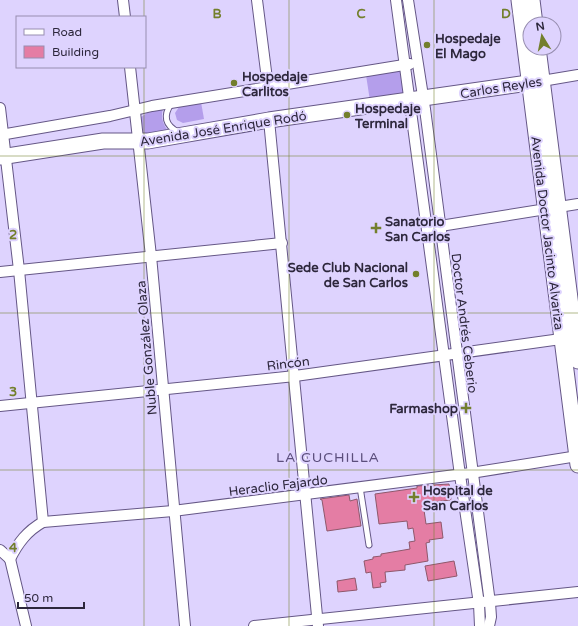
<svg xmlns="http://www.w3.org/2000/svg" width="578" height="626" viewBox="0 0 578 626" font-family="'Varela Round',sans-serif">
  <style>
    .green { fill: #b49eeb }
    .building { fill: #e47da4; stroke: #8e586b }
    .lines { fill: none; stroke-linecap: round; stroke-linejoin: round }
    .lane-casing { stroke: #655786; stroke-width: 7 }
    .street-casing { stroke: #655786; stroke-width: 12 }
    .secondary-casing { stroke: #655786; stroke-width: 17 }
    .lane { stroke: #fff; stroke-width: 5 }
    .street { stroke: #fff; stroke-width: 10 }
    .secondary { stroke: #fff; stroke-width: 15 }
    .grid { fill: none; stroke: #737f2c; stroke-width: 1; stroke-opacity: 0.55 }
    .poi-dot { fill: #737f2c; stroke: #ded3fe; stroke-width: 1.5 }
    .labels { text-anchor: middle; stroke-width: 4; stroke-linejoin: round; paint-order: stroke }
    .poi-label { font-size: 13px; font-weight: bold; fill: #2d273c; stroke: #ded3fe; text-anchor: start }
    .street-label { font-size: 13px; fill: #2d273c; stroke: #ded3fe }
    .neighbourhood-label { font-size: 14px; letter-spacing: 1px; fill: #5b4e7c; stroke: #ded3fe }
    .grid-label { font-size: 13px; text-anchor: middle; font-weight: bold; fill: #737f2c; stroke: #ded3fe; stroke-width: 4; stroke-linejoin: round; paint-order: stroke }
  </style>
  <rect width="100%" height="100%" fill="#ded3fe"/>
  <g class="green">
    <path d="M 401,69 L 404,91 L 402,94 L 370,101 L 366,75 Z"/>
    <path d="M 201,102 L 204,119 L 183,123 L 177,120 L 175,113 L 179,107 Z"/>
    <path d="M 163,109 C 160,118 164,127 171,134 L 144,136 L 141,117 L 147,113 Z"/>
  </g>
  <g class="building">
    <path d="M 449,484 L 451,500 L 423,503 L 426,524 L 441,522 L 443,538 L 429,540 L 430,542 L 426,543 L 428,561 L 405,565 L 405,570 L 385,572 L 386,582 L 380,583 L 381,587 L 373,588 L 371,572 L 366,573 L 364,561 L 373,559 L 373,557 L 381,556 L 381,554 L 410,549 L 409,542 L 415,541 L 413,528 L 408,529 L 407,521 L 379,524 L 375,494 L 417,488 L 417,486 Z"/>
    <path d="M 349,495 L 350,501 L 357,499 L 361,526 L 327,531 L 322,500 L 320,499 Z"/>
    <path d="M 454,561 L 457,576 L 428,581 L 425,566 Z"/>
    <path d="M 355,578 L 357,590 L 338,592 L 337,581 Z"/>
  </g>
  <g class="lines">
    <defs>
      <g id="lane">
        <path d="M 171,104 C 163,116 165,125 178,132"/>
        <path d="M 360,487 L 369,545"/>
      </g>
      <g id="street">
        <path d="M 123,0 L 125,17"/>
        <path d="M 257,0 L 268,87"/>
        <path d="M 396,0 L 460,475 L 479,604 L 480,626"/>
        <path d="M 408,0 L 425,109 L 490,603 L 491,617 L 489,626"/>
        <path d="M 130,67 L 151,256 L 185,626"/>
        <path d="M 542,81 L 578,75"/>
        <path d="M 0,108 L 19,270 L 43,522"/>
        <path d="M 269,120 L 318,626"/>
        <path d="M 0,135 L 110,116 L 152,106 L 410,64"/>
        <path d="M 434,227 L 578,204"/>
        <path d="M 0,272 L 282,243"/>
        <path d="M 0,406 L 295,376 L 568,338"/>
        <path d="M 0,550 L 10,559"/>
        <path d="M 10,559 C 18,543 27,531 43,522 L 173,511 L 471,473 L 578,456"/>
        <path d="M 10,559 L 26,626"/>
        <path d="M 254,626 L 578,592"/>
      </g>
      <g id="secondary">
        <path d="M 519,0 L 578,465"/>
        <path d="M 532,0 L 535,24"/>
        <path d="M 538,48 L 578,361"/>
        <path d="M 0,157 L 103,141 L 148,141 L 269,120 L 542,81"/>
      </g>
    </defs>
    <use href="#lane" class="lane-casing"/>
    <use href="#street" class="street-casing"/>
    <use href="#secondary" class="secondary-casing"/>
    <use href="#lane" class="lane"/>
    <use href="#street" class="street"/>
    <use href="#secondary" class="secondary"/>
  </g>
  <path class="grid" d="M 144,0 L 144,17M 289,0 L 289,626M 434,0 L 434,626M 144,67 L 144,626M 0,156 L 578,156M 0,313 L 578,313M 0,470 L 578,470"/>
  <g class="poi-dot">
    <circle cx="427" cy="45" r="4"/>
    <circle cx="234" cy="83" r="4"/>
    <circle cx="347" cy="115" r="4"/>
    <path d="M374 222h4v4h4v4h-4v4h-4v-4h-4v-4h4z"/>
    <circle cx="416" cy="274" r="4"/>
    <path d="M464 402h4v4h4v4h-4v4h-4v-4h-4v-4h4z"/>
    <path d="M412 491h4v4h4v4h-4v4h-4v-4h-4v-4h4z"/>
  </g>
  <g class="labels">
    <g class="poi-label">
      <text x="435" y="43">Hospedaje<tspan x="435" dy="15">El Mago</tspan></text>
      <text x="242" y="81">Hospedaje<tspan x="242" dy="15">Carlitos</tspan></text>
      <text x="355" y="113">Hospedaje<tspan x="355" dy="15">Terminal</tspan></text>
      <text x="385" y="226">Sanatorio<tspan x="385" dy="15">San Carlos</tspan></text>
      <text x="408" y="272" text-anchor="end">Sede Club Nacional<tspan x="408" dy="15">de San Carlos</tspan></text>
      <text x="458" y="413" text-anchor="end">Farmashop</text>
      <text x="423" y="495">Hospital de<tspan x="423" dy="15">San Carlos</tspan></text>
    </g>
    <g class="street-label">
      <text transform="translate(501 87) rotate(-9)" y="5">Carlos Reyles</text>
      <text transform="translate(223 128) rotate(-9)" y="5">Avenida José Enrique Rodó</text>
      <text transform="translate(548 233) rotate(83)" y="5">Avenida Doctor Jacinto Alvariza</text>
      <text transform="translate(465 323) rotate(83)" y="5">Doctor Andrés Ceberio</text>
      <text transform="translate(146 348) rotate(-95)" y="5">Nuble González Olaza</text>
      <text transform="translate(288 363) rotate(-7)" y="5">Rincón</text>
      <text transform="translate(278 485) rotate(-7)" y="5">Heraclio Fajardo</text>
    </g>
    <g class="neighbourhood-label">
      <text x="328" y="462">LA CUCHILLA</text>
    </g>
  </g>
  <g class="grid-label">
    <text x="217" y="18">B</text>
    <text x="361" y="18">C</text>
    <text x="506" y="18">D</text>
    <text x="13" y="239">2</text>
    <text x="13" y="396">3</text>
    <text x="13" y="552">4</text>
  </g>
  <rect x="16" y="16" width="130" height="52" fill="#ded3fe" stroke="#978eb0"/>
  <rect x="24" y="29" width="20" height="6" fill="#ffffff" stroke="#978eb0"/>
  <text x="52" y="36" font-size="12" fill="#2d273c">Road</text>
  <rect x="24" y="46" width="20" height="12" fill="#e47da4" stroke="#978eb0"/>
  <text x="52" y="56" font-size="12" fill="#2d273c">Building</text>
  <g transform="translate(542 36) rotate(350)"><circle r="19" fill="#ded3fe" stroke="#978eb0"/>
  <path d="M0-3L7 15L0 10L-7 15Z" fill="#737f2c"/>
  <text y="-6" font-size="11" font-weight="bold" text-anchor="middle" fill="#2d273c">N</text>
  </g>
  <path d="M18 602v6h66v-6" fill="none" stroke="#2d273c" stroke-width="2"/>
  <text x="24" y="602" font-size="12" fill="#2d273c" stroke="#ded3fe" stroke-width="3" paint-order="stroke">50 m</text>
</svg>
